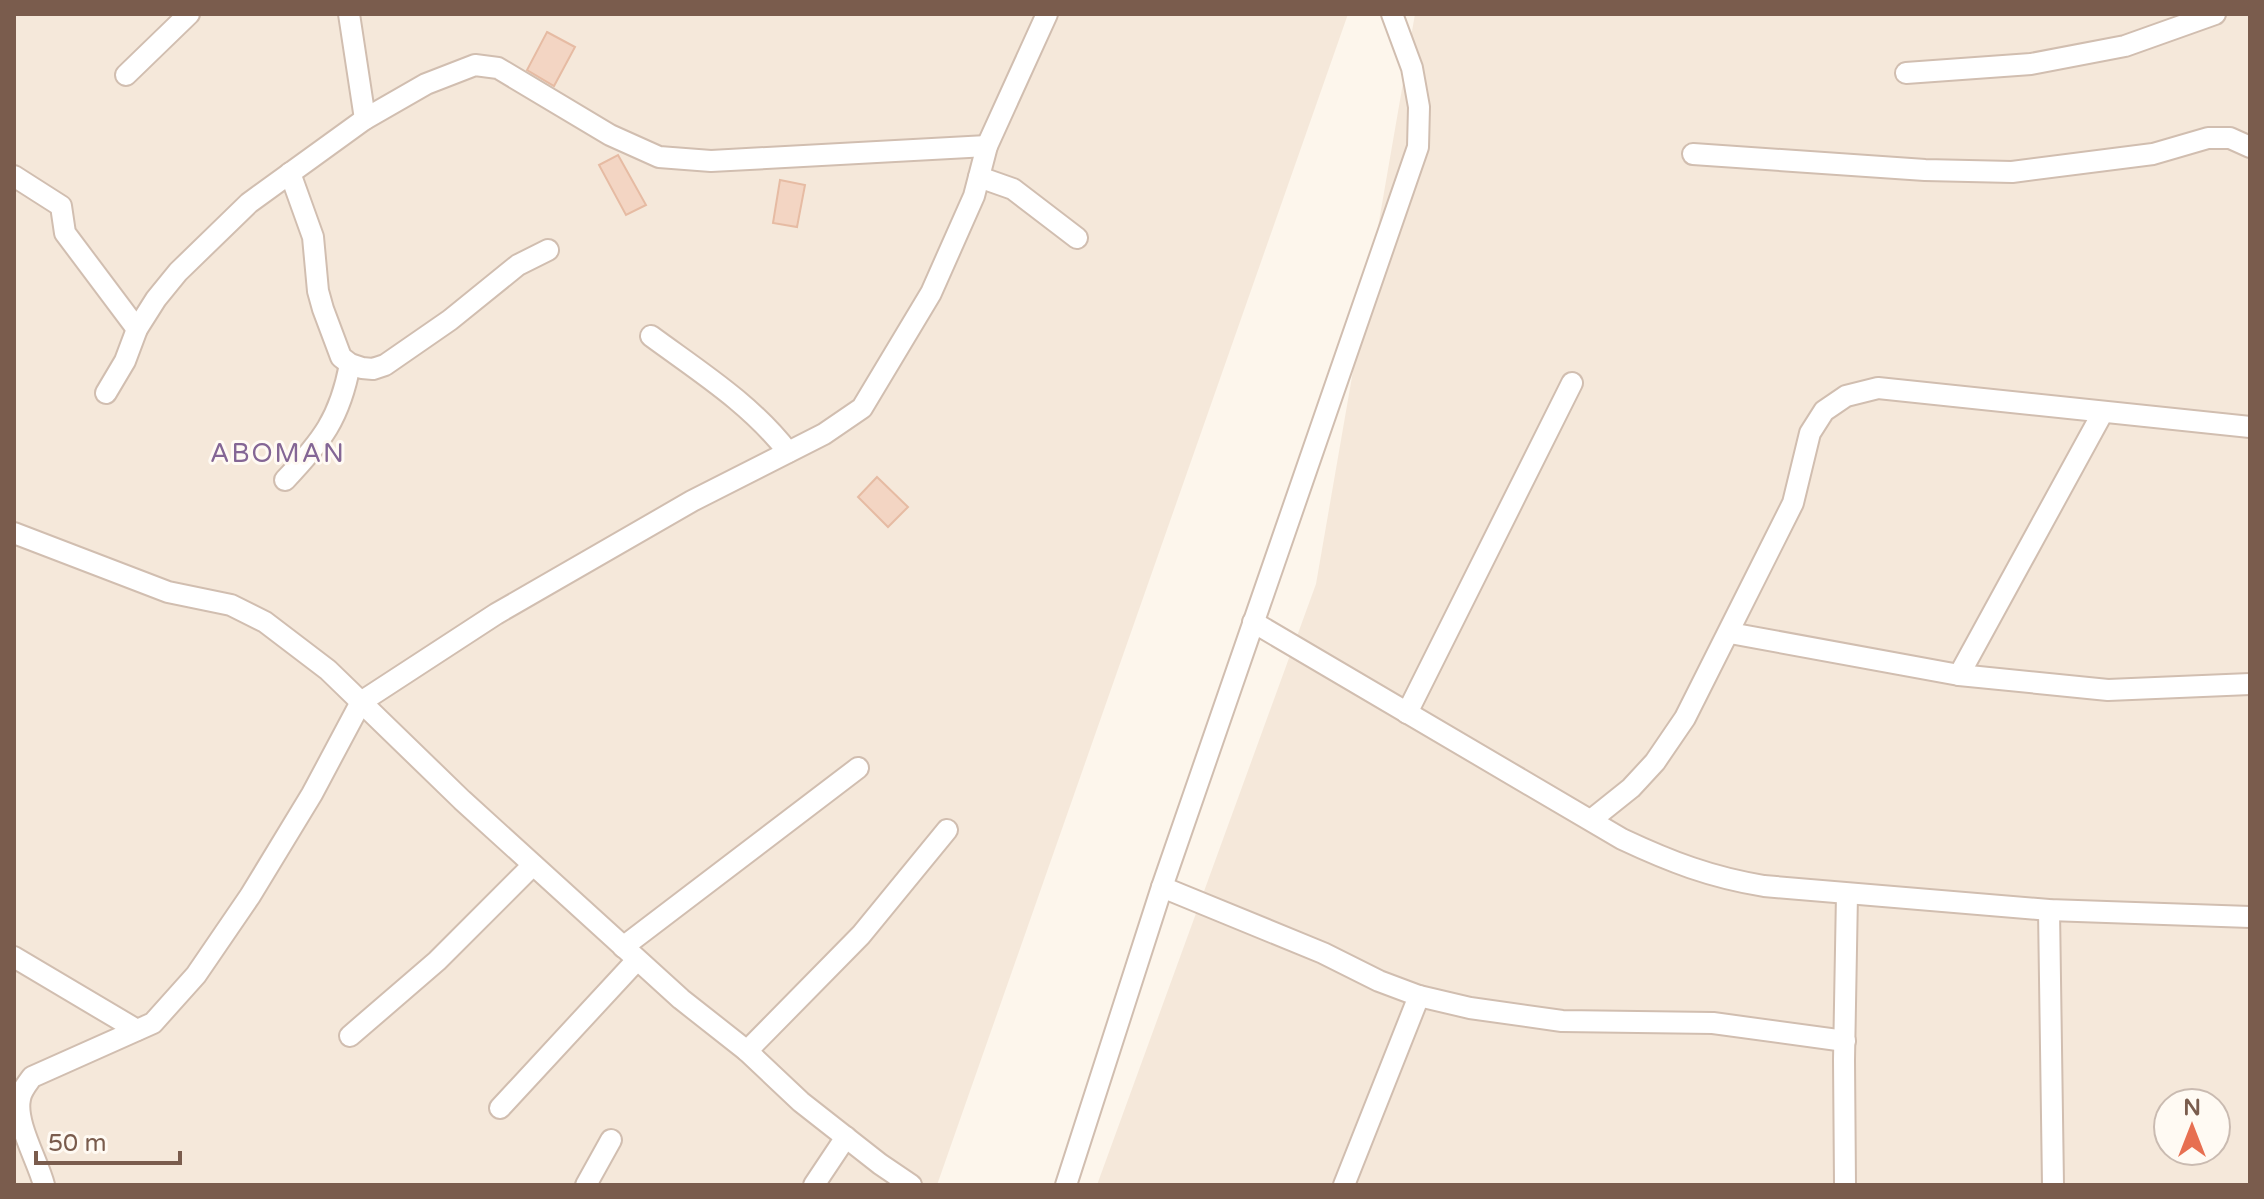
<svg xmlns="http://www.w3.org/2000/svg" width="2264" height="1199" viewBox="0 0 2264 1199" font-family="'Varela Round',sans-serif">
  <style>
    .residential { fill: #f5e8da; fill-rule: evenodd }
    .building { fill: #f3d5c3; stroke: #e6bba3; stroke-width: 2 }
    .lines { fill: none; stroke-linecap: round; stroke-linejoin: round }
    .minor-casing { stroke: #d1beb0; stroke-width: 24 }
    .minor { stroke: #fff; stroke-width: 20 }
    .labels { text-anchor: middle; stroke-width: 6; stroke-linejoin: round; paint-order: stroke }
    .quarter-label { font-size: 26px; letter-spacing: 2px; fill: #846695; stroke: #fffaf3 }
  </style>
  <rect width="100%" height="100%" fill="#fdf6ec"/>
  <g class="residential">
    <path d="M 14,14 L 1348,14 L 937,1185 L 14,1185 Z"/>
    <path d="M 1415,14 L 2250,14 L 2250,1185 L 1097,1185 L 1316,584 ZM 2168,1103 L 2216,1103 L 2216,1151 L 2168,1151 Z"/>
  </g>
  <g class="building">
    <path d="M 547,32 L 575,47 L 554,86 L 527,70 Z"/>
    <path d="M 618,155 L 646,205 L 626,215 L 599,165 Z"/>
    <path d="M 780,180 L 805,185 L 797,227 L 773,223 Z"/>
    <path d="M 877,477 L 908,507 L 888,527 L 858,497 Z"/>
  </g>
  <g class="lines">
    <defs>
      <g id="minor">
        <path d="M 349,14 L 365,119"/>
        <path d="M 1906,73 L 2031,64 L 2125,46 L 2215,14"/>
        <path d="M 126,75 L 189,14"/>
        <path d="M 1693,154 L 1925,170 L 2012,172 L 2153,154 L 2208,138 L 2230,138 L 2250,147"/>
        <path d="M 290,173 L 313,237 L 318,291 L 323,309 L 341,357 L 350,364 L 362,368 L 373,369 L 385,365 L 450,320 L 518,265 L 548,250"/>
        <path d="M 14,176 L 61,206 L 65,233 L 137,329"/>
        <path d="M 979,177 L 1013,189 L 1077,238"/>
        <path d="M 651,336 C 700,372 751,404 788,452"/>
        <path d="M 106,393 L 125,361 L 137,329 L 156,299 L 178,272 L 249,203 L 365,119 L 426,84 L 475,65 L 498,68 L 610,135 L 659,157 L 711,161 L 987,146"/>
        <path d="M 285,480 C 322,441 340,418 350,364"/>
        <path d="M 14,533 L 168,592 L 231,605 L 265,622 L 328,670 L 462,800 L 681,999 L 747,1051 L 801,1102 L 880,1164 L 911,1185"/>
        <path d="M 1253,622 L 1622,839 C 1671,862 1710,877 1764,886 L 2049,910 L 2250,917"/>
        <path d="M 1730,633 L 1959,675 L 2108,690 L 2250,684"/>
        <path d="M 1959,675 L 2103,412"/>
        <path d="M 1407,713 L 1572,383"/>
        <path d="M 1591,820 L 1631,788 L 1655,762 L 1685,718 L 1793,503 L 1810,433 L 1824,411 L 1846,396 L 1878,388 L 2250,427"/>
        <path d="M 1162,887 L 1323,953 L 1379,981 L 1419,996 L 1470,1008 L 1562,1021 L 1713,1023 L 1845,1041"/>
        <path d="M 2049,910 L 2053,1185"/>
        <path d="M 623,947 L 858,768"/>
        <path d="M 14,957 L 137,1030"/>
        <path d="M 350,1036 L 437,961 L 533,865"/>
        <path d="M 747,1051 L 861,935 L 947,830"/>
        <path d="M 500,1108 L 637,960"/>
        <path d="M 44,1185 C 38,1161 15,1123 20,1099 C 21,1091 27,1084 32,1077 L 153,1023 L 196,975 L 250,896 L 312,794 L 361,702 L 496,614 L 692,501 L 824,434 L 862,408 L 931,293 L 974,196 L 987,146 L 1047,14"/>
        <path d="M 586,1185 L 611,1140"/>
        <path d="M 814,1185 L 846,1137"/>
        <path d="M 1066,1185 L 1162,887 L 1418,147 L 1419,107 L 1412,68 L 1392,14"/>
        <path d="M 1344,1185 L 1419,996"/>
        <path d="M 1845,1185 L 1844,1060 L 1847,894"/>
      </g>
    </defs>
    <use href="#minor" class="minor-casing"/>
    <use href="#minor" class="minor"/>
  </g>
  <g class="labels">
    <g class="quarter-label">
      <text x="278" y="462">ABOMAN</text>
    </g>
  </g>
  <rect width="2264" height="1199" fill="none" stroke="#7a5c4d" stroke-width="32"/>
  <g transform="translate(2192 1127)"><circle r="38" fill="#fffaf3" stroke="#cabbb1" stroke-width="2"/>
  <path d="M0-6L14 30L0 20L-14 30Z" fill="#e76f51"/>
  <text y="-12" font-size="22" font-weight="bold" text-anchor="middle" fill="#7a5c4d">N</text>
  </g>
  <path d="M36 1151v12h144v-12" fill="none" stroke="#7a5c4d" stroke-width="4"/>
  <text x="48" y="1151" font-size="24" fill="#7a5c4d" stroke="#fffaf3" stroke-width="6" paint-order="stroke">50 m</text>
</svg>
